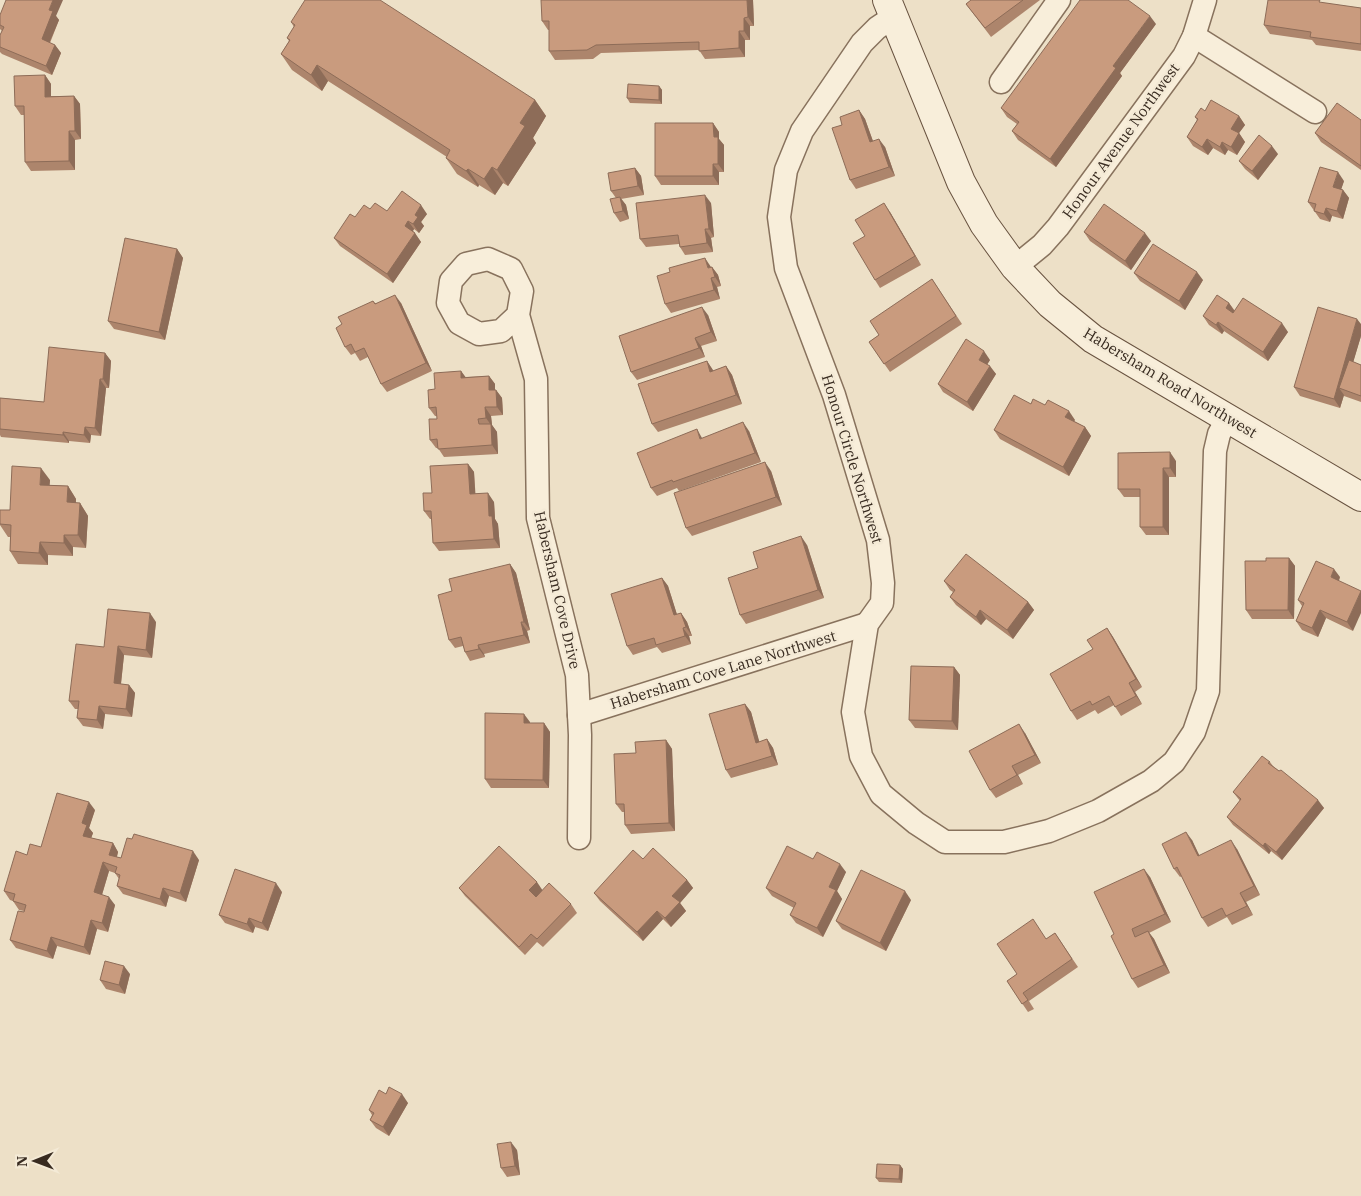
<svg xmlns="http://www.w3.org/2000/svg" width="1361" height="1196" viewBox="0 0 1361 1196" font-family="'IBM Plex Serif',serif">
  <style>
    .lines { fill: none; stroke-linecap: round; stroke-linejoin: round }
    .street-casing { stroke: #88725d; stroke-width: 25 }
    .secondary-casing { stroke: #695340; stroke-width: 30 }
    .street { stroke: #f8eeda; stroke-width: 22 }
    .secondary { stroke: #f8eeda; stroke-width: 28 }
    .wall { fill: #ad856c }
    .shaded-wall { fill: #8d6c58 }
    .building { fill: #c99b7e; stroke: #8d6c58 }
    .labels { text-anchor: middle; stroke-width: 5; stroke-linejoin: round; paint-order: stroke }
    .street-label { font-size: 15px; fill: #382b20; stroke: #f4ead6 }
  </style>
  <rect width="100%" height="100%" fill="#ede0c7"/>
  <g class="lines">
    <defs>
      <g id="street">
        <path d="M 895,16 L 877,28 L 862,43 L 802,131 L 786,170 L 779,217 L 786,268 L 834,395 L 878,540 L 883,583 L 882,603 L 867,624 L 853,712 L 861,756 L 881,794 L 916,823 L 945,842 L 1004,842 L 1049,831 L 1098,811 L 1151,781 L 1174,762 L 1194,732 L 1208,691 L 1215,451 L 1219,434 L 1227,419"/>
        <path d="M 1194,36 L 1315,112"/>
        <path d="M 1001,82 L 1059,0"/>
        <path d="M 1015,267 L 1042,245 L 1058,227 L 1184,56 L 1194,36 L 1205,0"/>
        <path d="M 518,315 L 501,331 L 479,334 L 459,323 L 448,303 L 451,281 L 466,264 L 488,259 L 511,269 L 522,291 L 518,315 L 536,379 L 538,518 L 577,675 L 580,735 L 579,838"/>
        <path d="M 579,715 L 867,624"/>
      </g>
      <path id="secondary" d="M 887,0 L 961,182 L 984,224 L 1015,267 L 1050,304 L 1093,339 L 1361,497"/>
    </defs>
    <use href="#street" class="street-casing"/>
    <use href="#secondary" class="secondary-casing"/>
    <use href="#street" class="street"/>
    <use href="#secondary" class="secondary"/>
  </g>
  <g class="wall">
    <path d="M 753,0 L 754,26 L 750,26 L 750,40 L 745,40 L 745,57 L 705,59 L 699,50 L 601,53 L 593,59 L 555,60 L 549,51 L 549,30 L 548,30 L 542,21 Z"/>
    <path d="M 971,0 L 1040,0 L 991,37 L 966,4 Z"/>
    <path d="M 1324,3 L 1361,8 L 1361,51 L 1316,45 L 1312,40 L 1270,34 L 1264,25 Z"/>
    <path d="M 0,15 L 56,16 L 59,20 L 50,43 L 55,45 L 61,53 L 52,75 L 2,54 L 0,52 L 0,35 L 2,31 L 0,29 Z"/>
    <path d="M 291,22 L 535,100 L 546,116 L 533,138 L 536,143 L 508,186 L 503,183 L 495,195 L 479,185 L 478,187 L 457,174 L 446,158 L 447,157 L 328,81 L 322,91 L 292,70 L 281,54 L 289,41 L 287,38 L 294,27 Z"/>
    <path d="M 1156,24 L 1120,73 L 1122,76 L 1056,167 L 1018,140 L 1012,131 L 1017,124 L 1007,117 L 1001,108 Z"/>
    <path d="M 45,75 L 51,84 L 51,96 L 74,96 L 80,104 L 81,139 L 75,140 L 75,170 L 31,171 L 25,162 L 24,115 L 21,115 L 15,106 Z"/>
    <path d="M 659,86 L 662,90 L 662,104 L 630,103 L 627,98 Z"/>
    <path d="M 859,110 L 865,119 L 873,141 L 885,147 L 895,176 L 856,189 L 850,180 L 842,125 Z"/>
    <path d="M 1205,111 L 1239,116 L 1245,125 L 1239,133 L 1245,142 L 1237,155 L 1228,150 L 1225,155 L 1213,148 L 1208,155 L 1193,146 L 1187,137 L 1197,120 L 1195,117 Z"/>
    <path d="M 1361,120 L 1361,170 L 1321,142 L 1315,133 Z"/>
    <path d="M 713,123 L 719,132 L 719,139 L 724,145 L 724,172 L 719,172 L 719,185 L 661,185 L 655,176 Z"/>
    <path d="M 1278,154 L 1258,180 L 1245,169 L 1239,161 Z"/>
    <path d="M 635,168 L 641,176 L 644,195 L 621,199 L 626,205 L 629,219 L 620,222 L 614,213 L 616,198 L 611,191 Z"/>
    <path d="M 1344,181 L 1341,189 L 1343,190 L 1349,198 L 1343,219 L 1332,216 L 1330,222 L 1320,219 L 1308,202 Z"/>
    <path d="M 711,203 L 714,237 L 711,238 L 713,252 L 685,255 L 680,247 L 679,244 L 646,247 L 640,239 Z"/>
    <path d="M 387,211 L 427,214 L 421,222 L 424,226 L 419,233 L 414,229 L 413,231 L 421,242 L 393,283 L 340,246 L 334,238 L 355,217 Z"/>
    <path d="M 890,212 L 921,265 L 880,288 L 875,280 L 865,236 Z"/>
    <path d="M 1084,232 L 1151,241 L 1131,270 L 1090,241 Z"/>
    <path d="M 177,249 L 183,258 L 165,340 L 114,329 L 108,321 Z"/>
    <path d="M 711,267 L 712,267 L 718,275 L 721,286 L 717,287 L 720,299 L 671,313 L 665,304 Z"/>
    <path d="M 1134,273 L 1203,280 L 1185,310 L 1140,281 Z"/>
    <path d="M 932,279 L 962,324 L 890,372 L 869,342 L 879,335 Z"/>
    <path d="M 373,301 L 375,303 L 401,303 L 432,371 L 387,392 L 381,384 L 368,357 L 360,361 L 355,353 L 351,355 L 345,347 L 342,324 Z"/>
    <path d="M 1229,303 L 1235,311 L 1288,332 L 1268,361 L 1224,331 L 1222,334 L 1209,325 L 1203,316 Z"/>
    <path d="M 708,315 L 717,341 L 701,346 L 705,357 L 637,380 L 631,372 Z"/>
    <path d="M 1361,336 L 1353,362 L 1361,365 L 1361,402 L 1344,396 L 1344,395 L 1340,408 L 1300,396 L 1294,387 Z"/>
    <path d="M 105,353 L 111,361 L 109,388 L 106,388 L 101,436 L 91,435 L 90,443 L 69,441 L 69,443 L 1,437 L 0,435 L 0,398 L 44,402 Z"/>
    <path d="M 990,360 L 987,364 L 996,374 L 973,411 L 943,392 L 938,384 Z"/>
    <path d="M 707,361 L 713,371 L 726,366 L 732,375 L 742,404 L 658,432 L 652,424 Z"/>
    <path d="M 461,371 L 465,377 L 489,376 L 495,384 L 495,390 L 496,390 L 502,398 L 503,415 L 491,416 L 492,425 L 497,432 L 498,454 L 444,457 L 438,448 L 436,448 L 430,440 L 437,419 L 437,416 L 435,416 L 429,408 L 435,389 Z"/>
    <path d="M 1031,404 L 1045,405 L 1075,420 L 1074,421 L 1085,427 L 1091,436 L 1069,476 L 1000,439 L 994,430 Z"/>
    <path d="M 749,431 L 761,462 L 679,491 L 677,488 L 657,496 L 651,488 Z"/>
    <path d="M 1176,461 L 1176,477 L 1169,477 L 1169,535 L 1146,535 L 1140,527 L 1140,497 L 1124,497 L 1118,489 Z"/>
    <path d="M 468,464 L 474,472 L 475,494 L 494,502 L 495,519 L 498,524 L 500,548 L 439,551 L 433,543 L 432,519 L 430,519 L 424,511 L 432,493 Z"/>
    <path d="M 771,471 L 782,505 L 692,536 L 686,528 Z"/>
    <path d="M 50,480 L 49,485 L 68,486 L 76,499 L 76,503 L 80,503 L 88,516 L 86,548 L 73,547 L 73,556 L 48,555 L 48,565 L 18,564 L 10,551 L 10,537 L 8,537 L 0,525 L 0,512 L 10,510 Z"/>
    <path d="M 807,545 L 824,598 L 746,624 L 740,615 Z"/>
    <path d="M 1289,558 L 1295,566 L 1294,619 L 1252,619 L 1246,610 L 1266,561 Z"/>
    <path d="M 510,564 L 516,573 L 530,630 L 527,631 L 530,643 L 484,654 L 485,657 L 470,661 L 465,652 L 463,646 L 455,648 L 449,640 L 452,591 Z"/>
    <path d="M 1340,577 L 1339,581 L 1353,631 L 1326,618 L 1318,637 L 1302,630 L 1296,621 L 1302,606 L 1298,600 Z"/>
    <path d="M 662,578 L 668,586 L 677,615 L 681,613 L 687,622 L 692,636 L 689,636 L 691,644 L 662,653 L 657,647 L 633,655 L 627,646 Z"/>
    <path d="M 944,581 L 1028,602 L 1034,610 L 1013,639 L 986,619 L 981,625 L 956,605 L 950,597 L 953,592 L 950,590 Z"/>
    <path d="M 156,622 L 152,658 L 124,655 L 121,684 L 129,685 L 135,693 L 132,717 L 105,714 L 103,729 L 83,726 L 77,718 L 78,709 L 75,709 L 69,701 L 104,647 Z"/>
    <path d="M 1107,628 L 1113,637 L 1142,687 L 1135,692 L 1142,704 L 1121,716 L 1114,705 L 1098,714 L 1095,710 L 1077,720 L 1071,711 L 1093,649 Z"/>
    <path d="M 954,667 L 960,675 L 958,730 L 915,728 L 909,720 Z"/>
    <path d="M 745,704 L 751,712 L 759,742 L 767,739 L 773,748 L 778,765 L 731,778 L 726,770 Z"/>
    <path d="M 530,722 L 530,723 L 544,723 L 550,732 L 549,788 L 491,788 L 485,779 Z"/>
    <path d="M 1025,733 L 1041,763 L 1018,775 L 1023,784 L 996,798 L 990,790 Z"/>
    <path d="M 666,740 L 672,749 L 675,831 L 631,834 L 625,825 L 625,812 L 622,812 L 616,804 L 636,753 Z"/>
    <path d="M 1270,762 L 1273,766 L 1324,808 L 1282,860 L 1271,851 L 1269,854 L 1233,825 L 1227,817 L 1240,801 L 1233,792 Z"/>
    <path d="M 95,810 L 89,828 L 93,833 L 91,838 L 113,843 L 118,852 L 117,857 L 121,858 L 199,860 L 186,902 L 169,896 L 166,907 L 123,894 L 117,886 L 119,879 L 115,873 L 109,871 L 102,895 L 115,905 L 108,932 L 97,929 L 90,955 L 57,946 L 53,959 L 16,948 L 10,940 L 24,911 L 19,910 L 13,901 L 10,900 L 4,891 L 27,855 L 41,847 Z"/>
    <path d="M 1192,840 L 1199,856 L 1237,849 L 1260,895 L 1246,902 L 1253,915 L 1232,925 L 1227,917 L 1208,927 L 1202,918 L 1182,876 L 1180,877 L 1174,869 Z"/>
    <path d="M 643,859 L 687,880 L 693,888 L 680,903 L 686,911 L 671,927 L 663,919 L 643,941 L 600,901 L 594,893 Z"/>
    <path d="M 813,859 L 846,872 L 837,891 L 842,899 L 823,937 L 796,923 L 790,915 L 794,908 L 772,896 L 766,888 Z"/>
    <path d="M 1150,877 L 1171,922 L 1149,933 L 1154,939 L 1170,973 L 1138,988 L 1132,979 L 1114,934 Z"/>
    <path d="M 459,888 L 542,890 L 571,904 L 577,913 L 543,947 L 537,942 L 525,955 L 465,896 Z"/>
    <path d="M 282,892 L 268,931 L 255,927 L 253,933 L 225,923 L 219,915 Z"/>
    <path d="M 911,900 L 886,951 L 842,929 L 836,921 Z"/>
    <path d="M 1055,933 L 1078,967 L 1029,1001 L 1034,1009 L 1028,1012 L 1007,981 L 1017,974 L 1046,939 Z"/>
    <path d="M 130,974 L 125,994 L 106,989 L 100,980 Z"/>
    <path d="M 386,1094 L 408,1103 L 389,1136 L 376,1128 L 370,1120 L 372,1115 L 369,1110 Z"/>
    <path d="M 517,1150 L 520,1175 L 507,1177 L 501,1168 Z"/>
    <path d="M 900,1165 L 903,1169 L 902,1183 L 879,1182 L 876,1178 Z"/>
  </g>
  <g class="shaded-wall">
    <path d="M 53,0 L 63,0 L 56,16 L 59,20 L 47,48 L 42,39 L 49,10 Z"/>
    <path d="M 747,0 L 753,0 L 754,26 L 748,17 Z"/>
    <path d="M 1150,16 L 1156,24 L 1120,73 L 1122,76 L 1056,167 L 1050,159 L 1113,66 Z"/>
    <path d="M 744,18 L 750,26 L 750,40 L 744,31 Z"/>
    <path d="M 739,31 L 745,40 L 745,57 L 739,48 Z"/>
    <path d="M 55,45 L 61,53 L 52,75 L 46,66 Z"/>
    <path d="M 317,65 L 328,81 L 322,91 L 311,75 Z"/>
    <path d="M 45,75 L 51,84 L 51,105 L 45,97 Z"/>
    <path d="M 659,86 L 662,90 L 662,104 L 659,100 Z"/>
    <path d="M 74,96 L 80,104 L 81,139 L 75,131 Z"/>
    <path d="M 535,100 L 546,116 L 533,138 L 536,143 L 508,186 L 497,170 L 520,123 Z"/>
    <path d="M 859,110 L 865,119 L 876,150 L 870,142 Z"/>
    <path d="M 1239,116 L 1245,125 L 1239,133 L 1245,142 L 1237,155 L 1231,147 L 1231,129 Z"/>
    <path d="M 713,123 L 719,132 L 719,139 L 724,145 L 724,172 L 718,164 L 714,137 Z"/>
    <path d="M 69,131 L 75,140 L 75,170 L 69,161 Z"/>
    <path d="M 879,139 L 885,147 L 895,176 L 889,167 Z"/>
    <path d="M 1207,139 L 1213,148 L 1208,155 L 1202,147 Z"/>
    <path d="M 1222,142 L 1228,150 L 1225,155 L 1220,147 Z"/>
    <path d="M 1272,146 L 1278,154 L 1258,180 L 1252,171 Z"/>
    <path d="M 713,164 L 719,172 L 719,185 L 713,176 Z"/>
    <path d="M 492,167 L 503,183 L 495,195 L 484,179 Z"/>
    <path d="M 635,168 L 641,176 L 644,195 L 638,186 Z"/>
    <path d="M 468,169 L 479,185 L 478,187 L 466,171 Z"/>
    <path d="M 1338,172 L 1344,181 L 1339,196 L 1333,187 Z"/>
    <path d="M 1343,190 L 1349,198 L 1343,219 L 1337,211 Z"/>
    <path d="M 705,195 L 711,203 L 714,237 L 709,229 Z"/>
    <path d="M 620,197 L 626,205 L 629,219 L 623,211 Z"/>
    <path d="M 884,203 L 890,212 L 921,265 L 915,256 Z"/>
    <path d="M 421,205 L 427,214 L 421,222 L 424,226 L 419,233 L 413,224 L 415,215 Z"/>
    <path d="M 1326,208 L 1332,216 L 1330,222 L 1324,214 Z"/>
    <path d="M 408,221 L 414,229 L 411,234 L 405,226 Z"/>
    <path d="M 705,229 L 711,238 L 713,252 L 707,243 Z"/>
    <path d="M 415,233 L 421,242 L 393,283 L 387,274 Z"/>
    <path d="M 1145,233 L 1151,241 L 1131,270 L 1125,261 Z"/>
    <path d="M 177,249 L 183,258 L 165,340 L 159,332 Z"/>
    <path d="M 705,258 L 711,267 L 708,268 Z"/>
    <path d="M 712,267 L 718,275 L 721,286 L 715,277 Z"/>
    <path d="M 1197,272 L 1203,280 L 1185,310 L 1179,301 Z"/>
    <path d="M 711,278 L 717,287 L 720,299 L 714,290 Z"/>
    <path d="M 395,295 L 401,303 L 432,371 L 426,363 Z"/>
    <path d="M 1229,303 L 1235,312 L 1232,316 L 1226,308 Z"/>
    <path d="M 702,307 L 708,315 L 717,341 L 711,332 Z"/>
    <path d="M 1357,319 L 1361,324 L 1361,336 L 1345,390 L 1339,388 L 1344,395 L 1340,408 L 1334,399 Z"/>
    <path d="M 1218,322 L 1224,331 L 1222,334 L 1216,325 Z"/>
    <path d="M 1282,323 L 1288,332 L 1268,361 L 1263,352 Z"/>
    <path d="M 695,338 L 701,346 L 705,357 L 699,348 Z"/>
    <path d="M 984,351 L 990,360 L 985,368 L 979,360 Z"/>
    <path d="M 105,353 L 111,361 L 109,388 L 103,379 Z"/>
    <path d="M 707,361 L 713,370 L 716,380 L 710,372 Z"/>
    <path d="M 726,366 L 732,375 L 742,404 L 736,395 Z"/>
    <path d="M 990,366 L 996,374 L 973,411 L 967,402 Z"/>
    <path d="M 461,371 L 467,379 L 461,378 Z"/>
    <path d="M 489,376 L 495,384 L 495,399 L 489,390 Z"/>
    <path d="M 100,379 L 106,388 L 101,436 L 95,428 Z"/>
    <path d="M 496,390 L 502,398 L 503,415 L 497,407 Z"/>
    <path d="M 485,407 L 491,416 L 492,425 L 497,432 L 498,454 L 492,445 L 491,425 L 486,418 Z"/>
    <path d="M 1069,411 L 1075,420 L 1071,425 L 1065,417 Z"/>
    <path d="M 743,422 L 749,431 L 761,462 L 755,453 Z"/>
    <path d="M 85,427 L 91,435 L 90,443 L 84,435 Z"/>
    <path d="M 1085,427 L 1091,436 L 1069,476 L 1063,467 Z"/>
    <path d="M 697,429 L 702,438 L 700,439 Z"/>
    <path d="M 63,432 L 69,441 L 69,443 L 63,435 Z"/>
    <path d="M 1170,452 L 1176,461 L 1176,477 L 1170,468 Z"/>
    <path d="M 765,462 L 771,471 L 782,505 L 776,497 Z"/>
    <path d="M 468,464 L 474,472 L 476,503 L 470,494 Z"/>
    <path d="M 41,468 L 50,480 L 49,497 L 40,485 Z"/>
    <path d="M 1163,468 L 1169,477 L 1169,535 L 1163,527 Z"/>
    <path d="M 68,486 L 76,499 L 75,515 L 67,502 Z"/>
    <path d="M 488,493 L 494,502 L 495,519 L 498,524 L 500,548 L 494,539 L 489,516 Z"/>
    <path d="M 80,503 L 88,516 L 86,548 L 78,535 Z"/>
    <path d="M 64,535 L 73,547 L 73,556 L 64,543 Z"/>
    <path d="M 801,536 L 807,545 L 824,598 L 818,590 Z"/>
    <path d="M 40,542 L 48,555 L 48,565 L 39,553 Z"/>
    <path d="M 1289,558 L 1295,566 L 1294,619 L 1288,610 Z"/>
    <path d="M 510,564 L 516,573 L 530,630 L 524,622 Z"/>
    <path d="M 1334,569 L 1340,577 L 1336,586 L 1331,577 Z"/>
    <path d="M 662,578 L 668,586 L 680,624 L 674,615 Z"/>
    <path d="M 1361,591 L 1361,613 L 1353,631 L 1347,622 Z"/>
    <path d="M 1028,602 L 1034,610 L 1013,639 L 1007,630 Z"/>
    <path d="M 980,610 L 986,619 L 981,625 L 976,617 Z"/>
    <path d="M 1320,610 L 1326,618 L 1318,637 L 1312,628 Z"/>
    <path d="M 150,613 L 156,622 L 152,658 L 146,650 Z"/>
    <path d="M 681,613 L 687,622 L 692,636 L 686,627 Z"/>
    <path d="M 521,622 L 527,631 L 530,643 L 524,635 Z"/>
    <path d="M 683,628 L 689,636 L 691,644 L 685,636 Z"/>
    <path d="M 1107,628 L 1113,637 L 1142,687 L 1136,679 Z"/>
    <path d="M 478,645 L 484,654 L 485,657 L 479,649 Z"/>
    <path d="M 118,646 L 124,655 L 120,692 L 114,683 Z"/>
    <path d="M 954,667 L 960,675 L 958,730 L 952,721 Z"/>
    <path d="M 1129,683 L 1135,692 L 1142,704 L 1136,696 Z"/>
    <path d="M 129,685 L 135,693 L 132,717 L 126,709 Z"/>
    <path d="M 745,704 L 751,712 L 762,751 L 756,743 Z"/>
    <path d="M 99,706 L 105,714 L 103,729 L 97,720 Z"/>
    <path d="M 524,714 L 530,722 L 530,732 L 524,723 Z"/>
    <path d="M 544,723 L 550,732 L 549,788 L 543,780 Z"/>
    <path d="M 1019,724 L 1025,733 L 1041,763 L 1035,755 Z"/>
    <path d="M 767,739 L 773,748 L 778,765 L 772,756 Z"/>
    <path d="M 666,740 L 672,749 L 675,831 L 669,823 Z"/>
    <path d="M 1012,766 L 1018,775 L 1023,784 L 1017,775 Z"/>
    <path d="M 1318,800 L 1324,808 L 1282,860 L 1276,852 Z"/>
    <path d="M 89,802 L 95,810 L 89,828 L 93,833 L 89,844 L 83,836 L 82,823 Z"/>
    <path d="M 1186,832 L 1192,840 L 1204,865 L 1198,856 Z"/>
    <path d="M 1231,840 L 1237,849 L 1260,895 L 1254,886 Z"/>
    <path d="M 113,843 L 118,852 L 115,863 L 109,855 Z"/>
    <path d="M 1265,843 L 1271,851 L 1269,854 L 1263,846 Z"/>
    <path d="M 193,851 L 199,860 L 186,902 L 180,893 Z"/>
    <path d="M 103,862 L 109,871 L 100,901 L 94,892 Z"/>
    <path d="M 840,864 L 846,872 L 837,891 L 842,899 L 823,937 L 817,928 L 829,887 Z"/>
    <path d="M 1144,869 L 1150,877 L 1171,922 L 1165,914 Z"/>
    <path d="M 687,880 L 693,888 L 680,903 L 686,911 L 671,927 L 665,918 L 672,896 Z"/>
    <path d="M 537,882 L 543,891 L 535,899 L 529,890 Z"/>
    <path d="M 276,883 L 282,892 L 268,931 L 262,923 Z"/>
    <path d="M 163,888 L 169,896 L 166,907 L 160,899 Z"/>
    <path d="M 905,891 L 911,900 L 886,951 L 880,943 Z"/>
    <path d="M 1240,893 L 1246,902 L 1253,915 L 1247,906 Z"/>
    <path d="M 109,897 L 115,905 L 108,932 L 102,923 Z"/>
    <path d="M 657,911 L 663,919 L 643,941 L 637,932 Z"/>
    <path d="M 249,918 L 255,927 L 253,933 L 247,924 Z"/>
    <path d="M 91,920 L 97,929 L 90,955 L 84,947 Z"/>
    <path d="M 1148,931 L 1154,939 L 1170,973 L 1164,965 Z"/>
    <path d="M 51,937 L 57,946 L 53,959 L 47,951 Z"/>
    <path d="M 124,966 L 130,974 L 125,994 L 119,985 Z"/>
    <path d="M 402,1094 L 408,1103 L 389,1136 L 383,1127 Z"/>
    <path d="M 511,1142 L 517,1150 L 520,1175 L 515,1166 Z"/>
    <path d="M 900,1165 L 903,1169 L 902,1183 L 899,1179 Z"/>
  </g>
  <g class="building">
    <path d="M 6,0 L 53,0 L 49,10 L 53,11 L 42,39 L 55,45 L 46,66 L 0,47 L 0,35 L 4,27 L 0,25 L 0,15 Z"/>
    <path d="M 305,0 L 380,0 L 535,100 L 520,123 L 525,126 L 497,170 L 492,167 L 484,179 L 468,169 L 466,171 L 446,158 L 450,150 L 317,65 L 311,75 L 281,54 L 290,40 L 287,38 L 295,25 L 291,22 Z"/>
    <path d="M 541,0 L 747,0 L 748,17 L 744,18 L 744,31 L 739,31 L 739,48 L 699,51 L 699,42 L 596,45 L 587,50 L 549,51 L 549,21 L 542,21 Z"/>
    <path d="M 971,0 L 1023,0 L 985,28 L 966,4 Z"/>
    <path d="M 1080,0 L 1128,0 L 1150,16 L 1113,66 L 1116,68 L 1050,159 L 1012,131 L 1019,122 L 1001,108 Z"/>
    <path d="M 1268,0 L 1320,0 L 1319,2 L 1361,8 L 1361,44 L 1310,37 L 1311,32 L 1264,25 Z"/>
    <path d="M 45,75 L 45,97 L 74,96 L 75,131 L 69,131 L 69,161 L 25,162 L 24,106 L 15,106 L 14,76 Z"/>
    <path d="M 628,84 L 659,86 L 659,100 L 627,98 Z"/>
    <path d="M 1211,100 L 1239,116 L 1231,129 L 1239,133 L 1231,147 L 1222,142 L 1220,147 L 1207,139 L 1202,147 L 1187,137 L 1198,119 L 1195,117 L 1201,108 L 1205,111 Z"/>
    <path d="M 1337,103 L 1361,120 L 1361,166 L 1315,133 Z"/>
    <path d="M 859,110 L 870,142 L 879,139 L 889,167 L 850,180 L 832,128 L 842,125 L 840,117 Z"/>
    <path d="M 655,123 L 713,123 L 714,137 L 718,137 L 718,164 L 713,164 L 713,176 L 655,176 Z"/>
    <path d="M 1259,135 L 1272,146 L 1252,171 L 1239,161 Z"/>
    <path d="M 1320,167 L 1338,172 L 1333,187 L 1343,190 L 1337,211 L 1326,208 L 1324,214 L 1314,211 L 1316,204 L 1308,202 Z"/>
    <path d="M 635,168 L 638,186 L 611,191 L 608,173 Z"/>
    <path d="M 402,191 L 421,205 L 415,215 L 418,217 L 413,224 L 408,221 L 405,226 L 415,233 L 387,274 L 334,238 L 350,214 L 355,217 L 364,205 L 370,209 L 375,203 L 387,211 Z"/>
    <path d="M 705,195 L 709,229 L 705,229 L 707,243 L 680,247 L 678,235 L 640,239 L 636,203 Z"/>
    <path d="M 620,197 L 623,211 L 614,213 L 610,199 Z"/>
    <path d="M 884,203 L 915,256 L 875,280 L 853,243 L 865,236 L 855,220 Z"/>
    <path d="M 1104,204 L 1145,233 L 1125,261 L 1084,232 Z"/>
    <path d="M 125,238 L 177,249 L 159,332 L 108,321 Z"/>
    <path d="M 1153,244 L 1197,272 L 1179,301 L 1134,273 Z"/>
    <path d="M 705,258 L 708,268 L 712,267 L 715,277 L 711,278 L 714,290 L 665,304 L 657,276 L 670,272 L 669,268 Z"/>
    <path d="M 932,279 L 956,316 L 884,364 L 869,342 L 879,335 L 870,321 Z"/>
    <path d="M 395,295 L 426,363 L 381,384 L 364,348 L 355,352 L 351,344 L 345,347 L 336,328 L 342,324 L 338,317 L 373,301 L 375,304 Z"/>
    <path d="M 1217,295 L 1229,303 L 1226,308 L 1233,313 L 1243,298 L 1282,323 L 1263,352 L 1218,322 L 1216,325 L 1203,316 Z"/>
    <path d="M 702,307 L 711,332 L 695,338 L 699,348 L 631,372 L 619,336 Z"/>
    <path d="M 1318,307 L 1357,319 L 1334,399 L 1294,387 Z"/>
    <path d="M 966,339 L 984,351 L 979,360 L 990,366 L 967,402 L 938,384 Z"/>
    <path d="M 49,347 L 105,353 L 103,379 L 100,379 L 95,428 L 85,427 L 84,435 L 63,432 L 63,435 L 0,429 L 0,398 L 44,402 Z"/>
    <path d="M 1349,360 L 1361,365 L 1361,396 L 1339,388 Z"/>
    <path d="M 707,361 L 710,372 L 726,366 L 736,395 L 652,424 L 638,384 Z"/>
    <path d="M 461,371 L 461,378 L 489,376 L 489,390 L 496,390 L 497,407 L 485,407 L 486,418 L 478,419 L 479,424 L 491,424 L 492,445 L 438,449 L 437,439 L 430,440 L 429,419 L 437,419 L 436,407 L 429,408 L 428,390 L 435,389 L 434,373 Z"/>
    <path d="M 1014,395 L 1031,404 L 1033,399 L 1045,405 L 1048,400 L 1069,411 L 1065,417 L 1085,427 L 1063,467 L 994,430 Z"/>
    <path d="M 743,422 L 755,453 L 673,482 L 672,480 L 651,488 L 637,453 L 697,429 L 700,439 Z"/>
    <path d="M 1170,452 L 1170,468 L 1163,468 L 1163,527 L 1140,527 L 1140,489 L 1118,489 L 1118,453 Z"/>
    <path d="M 765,462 L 776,497 L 686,528 L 674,493 Z"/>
    <path d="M 468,464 L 470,494 L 488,493 L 489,516 L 492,516 L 494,539 L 433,543 L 431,511 L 424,511 L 423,493 L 432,493 L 430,466 Z"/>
    <path d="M 12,466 L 41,468 L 40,485 L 68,486 L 67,502 L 80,503 L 78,535 L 64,535 L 64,543 L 40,542 L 39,553 L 10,551 L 11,525 L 0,524 L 0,510 L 10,510 Z"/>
    <path d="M 801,536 L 818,590 L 740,615 L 728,578 L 758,568 L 753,552 Z"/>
    <path d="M 966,554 L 1028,602 L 1007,630 L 980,610 L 976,617 L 950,597 L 955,590 L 944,581 Z"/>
    <path d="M 1266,558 L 1289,558 L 1288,610 L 1246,610 L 1245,561 L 1266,561 Z"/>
    <path d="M 1316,561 L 1334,569 L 1331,577 L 1361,591 L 1347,622 L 1320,610 L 1312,628 L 1296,621 L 1304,603 L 1298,600 Z"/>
    <path d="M 510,564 L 524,622 L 521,622 L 524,635 L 478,645 L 479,649 L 465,652 L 461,637 L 449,640 L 438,595 L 452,591 L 449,579 Z"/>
    <path d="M 662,578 L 674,615 L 681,613 L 686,627 L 683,628 L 685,636 L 656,645 L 654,638 L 627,646 L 611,594 Z"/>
    <path d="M 108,609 L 150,613 L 146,650 L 118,646 L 114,683 L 129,685 L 126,709 L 99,706 L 97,720 L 77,718 L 79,701 L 69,701 L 76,644 L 104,647 Z"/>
    <path d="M 1107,628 L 1136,679 L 1129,683 L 1136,696 L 1115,707 L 1109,696 L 1092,705 L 1090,701 L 1071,711 L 1050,674 L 1093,649 L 1087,640 Z"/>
    <path d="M 911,666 L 954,667 L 952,721 L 909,720 Z"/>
    <path d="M 745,704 L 756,743 L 767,739 L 772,756 L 726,770 L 709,714 Z"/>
    <path d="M 485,713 L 524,714 L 524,723 L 544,723 L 543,780 L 485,779 Z"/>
    <path d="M 1019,724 L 1035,755 L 1012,766 L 1017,775 L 990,790 L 969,751 Z"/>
    <path d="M 666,740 L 669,823 L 625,825 L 624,804 L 616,804 L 614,754 L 636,753 L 635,742 Z"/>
    <path d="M 1262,756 L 1270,762 L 1268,763 L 1279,771 L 1281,770 L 1318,800 L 1276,852 L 1265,843 L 1263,846 L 1227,817 L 1241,799 L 1233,792 Z"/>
    <path d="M 57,793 L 89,802 L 82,823 L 87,825 L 83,836 L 113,843 L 109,855 L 121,858 L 127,838 L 132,839 L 134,834 L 193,851 L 180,893 L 163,888 L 160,899 L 117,886 L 120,875 L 115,873 L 117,867 L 103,862 L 94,892 L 109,897 L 102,923 L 91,920 L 84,947 L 51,937 L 47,951 L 10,940 L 18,911 L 24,912 L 26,905 L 13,901 L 15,894 L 4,891 L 16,851 L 27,855 L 30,844 L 41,847 Z"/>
    <path d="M 1186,832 L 1198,856 L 1231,840 L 1254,886 L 1240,893 L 1247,906 L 1226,916 L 1222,908 L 1202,918 L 1177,867 L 1174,869 L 1162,844 Z"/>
    <path d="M 499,846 L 537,882 L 529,890 L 536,897 L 549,883 L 571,904 L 537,939 L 531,934 L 519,947 L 459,888 Z"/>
    <path d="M 787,846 L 813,859 L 817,852 L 840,864 L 829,887 L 836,890 L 817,928 L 790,915 L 796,903 L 766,888 Z"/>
    <path d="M 653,848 L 687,880 L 672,896 L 680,902 L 665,918 L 657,911 L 637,932 L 594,893 L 633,850 L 643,859 Z"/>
    <path d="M 235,869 L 276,883 L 262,923 L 249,918 L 247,924 L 219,915 Z"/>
    <path d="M 1144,869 L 1165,914 L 1132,929 L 1135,937 L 1148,931 L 1164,965 L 1132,979 L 1111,936 L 1114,934 L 1094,892 Z"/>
    <path d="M 861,870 L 905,891 L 880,943 L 836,921 Z"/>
    <path d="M 1033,919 L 1046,939 L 1055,933 L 1072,959 L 1023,993 L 1028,1000 L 1022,1004 L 1007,981 L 1017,974 L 997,944 Z"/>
    <path d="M 105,961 L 124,966 L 119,985 L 100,980 Z"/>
    <path d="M 389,1087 L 402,1094 L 383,1127 L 370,1120 L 374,1113 L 369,1110 L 379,1090 L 386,1094 Z"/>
    <path d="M 511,1142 L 515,1166 L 501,1168 L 497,1144 Z"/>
    <path d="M 877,1164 L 900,1165 L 899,1179 L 876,1178 Z"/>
  </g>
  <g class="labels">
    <g class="street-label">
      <text transform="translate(1121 141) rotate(-54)" y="5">Honour Avenue Northwest</text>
      <text transform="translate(1170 383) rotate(31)" y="5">Habersham Road Northwest</text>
      <text transform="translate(852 459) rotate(73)" y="5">Honour Circle Northwest</text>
      <text transform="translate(557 590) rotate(77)" y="5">Habersham Cove Drive</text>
      <text transform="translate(723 670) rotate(-17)" y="5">Habersham Cove Lane Northwest</text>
    </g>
  </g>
  <g transform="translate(35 1161) rotate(269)" stroke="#f4ead6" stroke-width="4" paint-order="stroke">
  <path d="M0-4L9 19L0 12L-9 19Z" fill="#382b20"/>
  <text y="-8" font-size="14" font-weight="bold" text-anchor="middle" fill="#382b20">N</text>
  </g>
</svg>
